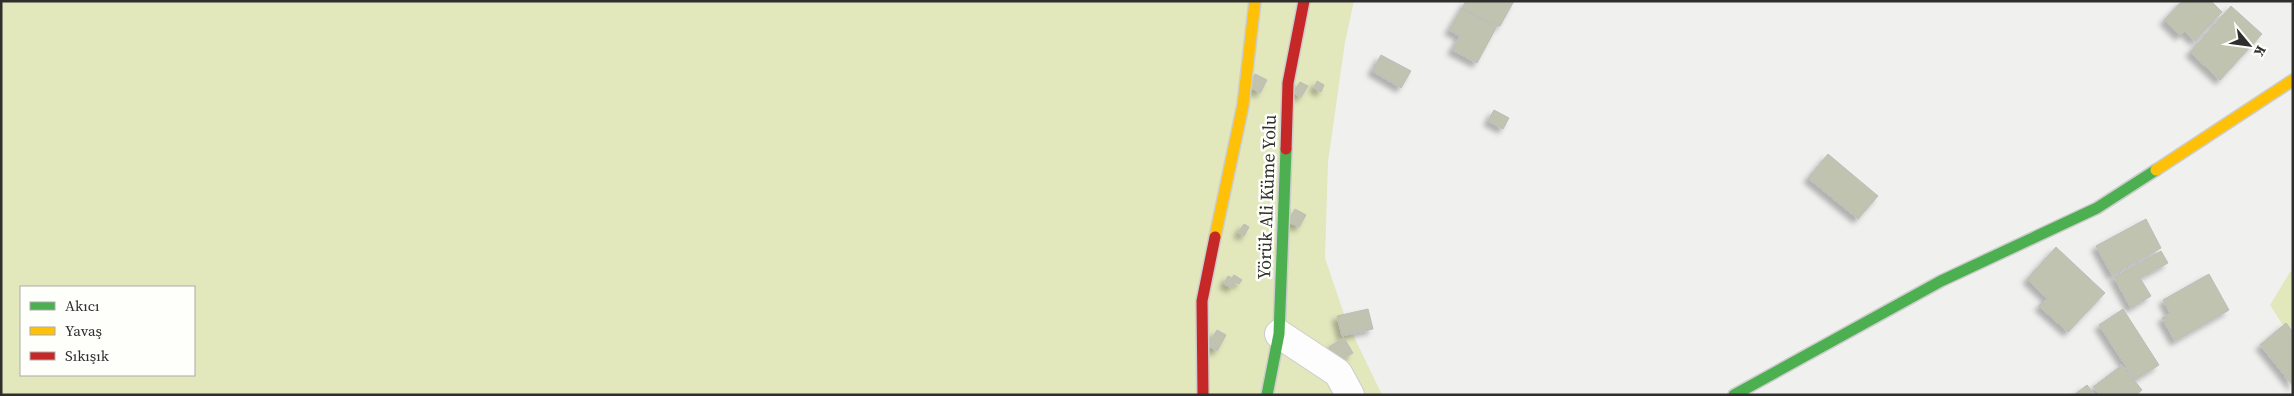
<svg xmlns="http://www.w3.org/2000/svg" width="2294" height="396" viewBox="0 0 2294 396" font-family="'Source Serif 4',serif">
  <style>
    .green { fill: #e2e7bc; fill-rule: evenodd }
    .building { fill: #c1c3b1; stroke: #bcbcbb; filter: url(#shadow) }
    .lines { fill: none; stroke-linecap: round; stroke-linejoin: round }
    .street-casing { stroke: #cdcdcc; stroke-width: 30 }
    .fast-casing { stroke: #cdcdcc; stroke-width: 14 }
    .slow-casing { stroke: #cdcdcc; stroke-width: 14 }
    .jam-casing { stroke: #cdcdcc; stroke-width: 14 }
    .street { stroke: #fdfdfd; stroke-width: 28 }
    .fast { stroke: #4caf50; stroke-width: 11 }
    .slow { stroke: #ffc107; stroke-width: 11 }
    .jam { stroke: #c62828; stroke-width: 11 }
    .labels { text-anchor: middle; stroke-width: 5; stroke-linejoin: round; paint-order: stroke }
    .street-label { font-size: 18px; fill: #2e2e2d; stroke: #fefefb }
  </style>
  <defs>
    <filter id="shadow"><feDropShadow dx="-4.5" dy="4.5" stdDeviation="2.5" flood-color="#0004"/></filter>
  </defs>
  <rect width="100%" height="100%" fill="#f0f0ef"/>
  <g class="green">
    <path d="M 1,1 L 1354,1 L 1345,42 L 1328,162 L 1325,258 L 1346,320 L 1382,395 L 1,395 ZM 21,287 L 194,287 L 194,375 L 21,375 Z"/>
    <path d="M 2293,271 L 2293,328 L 2284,327 L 2270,305 L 2290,272 Z"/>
  </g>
  <g class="building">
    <path d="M 1466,1 L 1514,1 L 1500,26 L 1499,25 L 1497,27 L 1462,8 Z"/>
    <path d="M 2182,1 L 2211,1 L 2222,12 L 2195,41 L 2184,31 L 2180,36 L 2164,20 Z"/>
    <path d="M 2231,6 L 2262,34 L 2220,80 L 2190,52 Z"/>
    <path d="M 1462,8 L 1496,28 L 1477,63 L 1452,50 L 1460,36 L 1449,30 Z"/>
    <path d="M 1381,55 L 1411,71 L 1401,88 L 1372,71 Z"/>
    <path d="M 1255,74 L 1267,80 L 1260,93 L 1248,86 Z"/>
    <path d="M 1317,81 L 1324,85 L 1321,92 L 1314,88 Z"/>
    <path d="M 1300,82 L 1308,86 L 1301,97 L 1293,93 Z"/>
    <path d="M 1494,110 L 1509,118 L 1503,129 L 1488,121 Z"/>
    <path d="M 1828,154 L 1878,196 L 1858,219 L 1808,178 Z"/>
    <path d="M 1295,209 L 1306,215 L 1299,227 L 1288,222 Z"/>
    <path d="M 2146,219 L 2161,248 L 2112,275 L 2096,246 Z"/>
    <path d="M 1244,224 L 1249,227 L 1244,236 L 1238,233 Z"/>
    <path d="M 2056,247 L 2105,293 L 2068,332 L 2039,306 L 2047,298 L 2027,279 Z"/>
    <path d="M 2161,251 L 2168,263 L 2140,278 L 2151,296 L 2131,308 L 2114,277 Z"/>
    <path d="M 2209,274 L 2229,310 L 2175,341 L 2162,318 L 2170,313 L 2163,300 Z"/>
    <path d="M 1234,275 L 1242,280 L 1239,284 L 1235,282 L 1232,288 L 1224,284 L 1228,276 L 1232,278 Z"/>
    <path d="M 1368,309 L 1373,329 L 1342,336 L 1337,316 Z"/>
    <path d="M 2123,309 L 2159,365 L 2135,380 L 2099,325 Z"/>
    <path d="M 2286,323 L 2293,332 L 2293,386 L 2260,345 Z"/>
    <path d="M 1217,330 L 1226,335 L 1217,351 L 1208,346 Z"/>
    <path d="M 1344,338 L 1353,353 L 1337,362 L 1329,347 Z"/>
    <path d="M 2122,365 L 2142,390 L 2136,395 L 2100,395 L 2093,387 Z"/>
    <path d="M 2087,385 L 2095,395 L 2074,395 Z"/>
  </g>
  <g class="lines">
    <defs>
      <path id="street" d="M 1279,334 L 1338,373 L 1350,395"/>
      <g id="fast">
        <path d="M 1267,395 L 1279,334 L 1286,149"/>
        <path d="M 1734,395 L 1941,281 L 2097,208 L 2156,170"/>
      </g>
      <g id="slow">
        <path d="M 2156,170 L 2293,80"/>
        <path d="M 1215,237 L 1243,105 L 1255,1"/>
      </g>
      <g id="jam">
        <path d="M 1286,149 L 1288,83 L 1304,1"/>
        <path d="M 1203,395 L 1202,301 L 1215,237"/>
      </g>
    </defs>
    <use href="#street" class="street-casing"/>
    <use href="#fast" class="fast-casing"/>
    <use href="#slow" class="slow-casing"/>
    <use href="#jam" class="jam-casing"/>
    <use href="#street" class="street"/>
    <use href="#fast" class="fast"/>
    <use href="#slow" class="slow"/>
    <use href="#jam" class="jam"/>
  </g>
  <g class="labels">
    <g class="street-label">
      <text transform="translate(1267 197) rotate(-88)" y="6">Yörük Ali Küme Yolu</text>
    </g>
  </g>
  <rect width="2294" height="396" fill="none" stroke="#2e2e2d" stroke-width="5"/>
  <rect x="20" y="286" width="175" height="90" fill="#fefefb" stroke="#ababa9"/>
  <rect x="30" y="302" width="25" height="8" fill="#4caf50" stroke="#ababa9"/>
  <text x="65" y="311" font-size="15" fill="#2e2e2d">Akıcı</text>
  <rect x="30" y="327" width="25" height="8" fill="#ffc107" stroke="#ababa9"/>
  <text x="65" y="336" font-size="15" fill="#2e2e2d">Yavaş</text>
  <rect x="30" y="352" width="25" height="8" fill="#c62828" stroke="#ababa9"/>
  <text x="65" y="361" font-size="15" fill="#2e2e2d">Sıkışık</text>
  <g transform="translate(2249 45) rotate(119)" stroke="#fefefb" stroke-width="4" paint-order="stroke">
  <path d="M0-4L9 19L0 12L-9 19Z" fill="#2e2e2d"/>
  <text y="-8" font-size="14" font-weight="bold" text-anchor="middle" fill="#2e2e2d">K</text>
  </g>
</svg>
